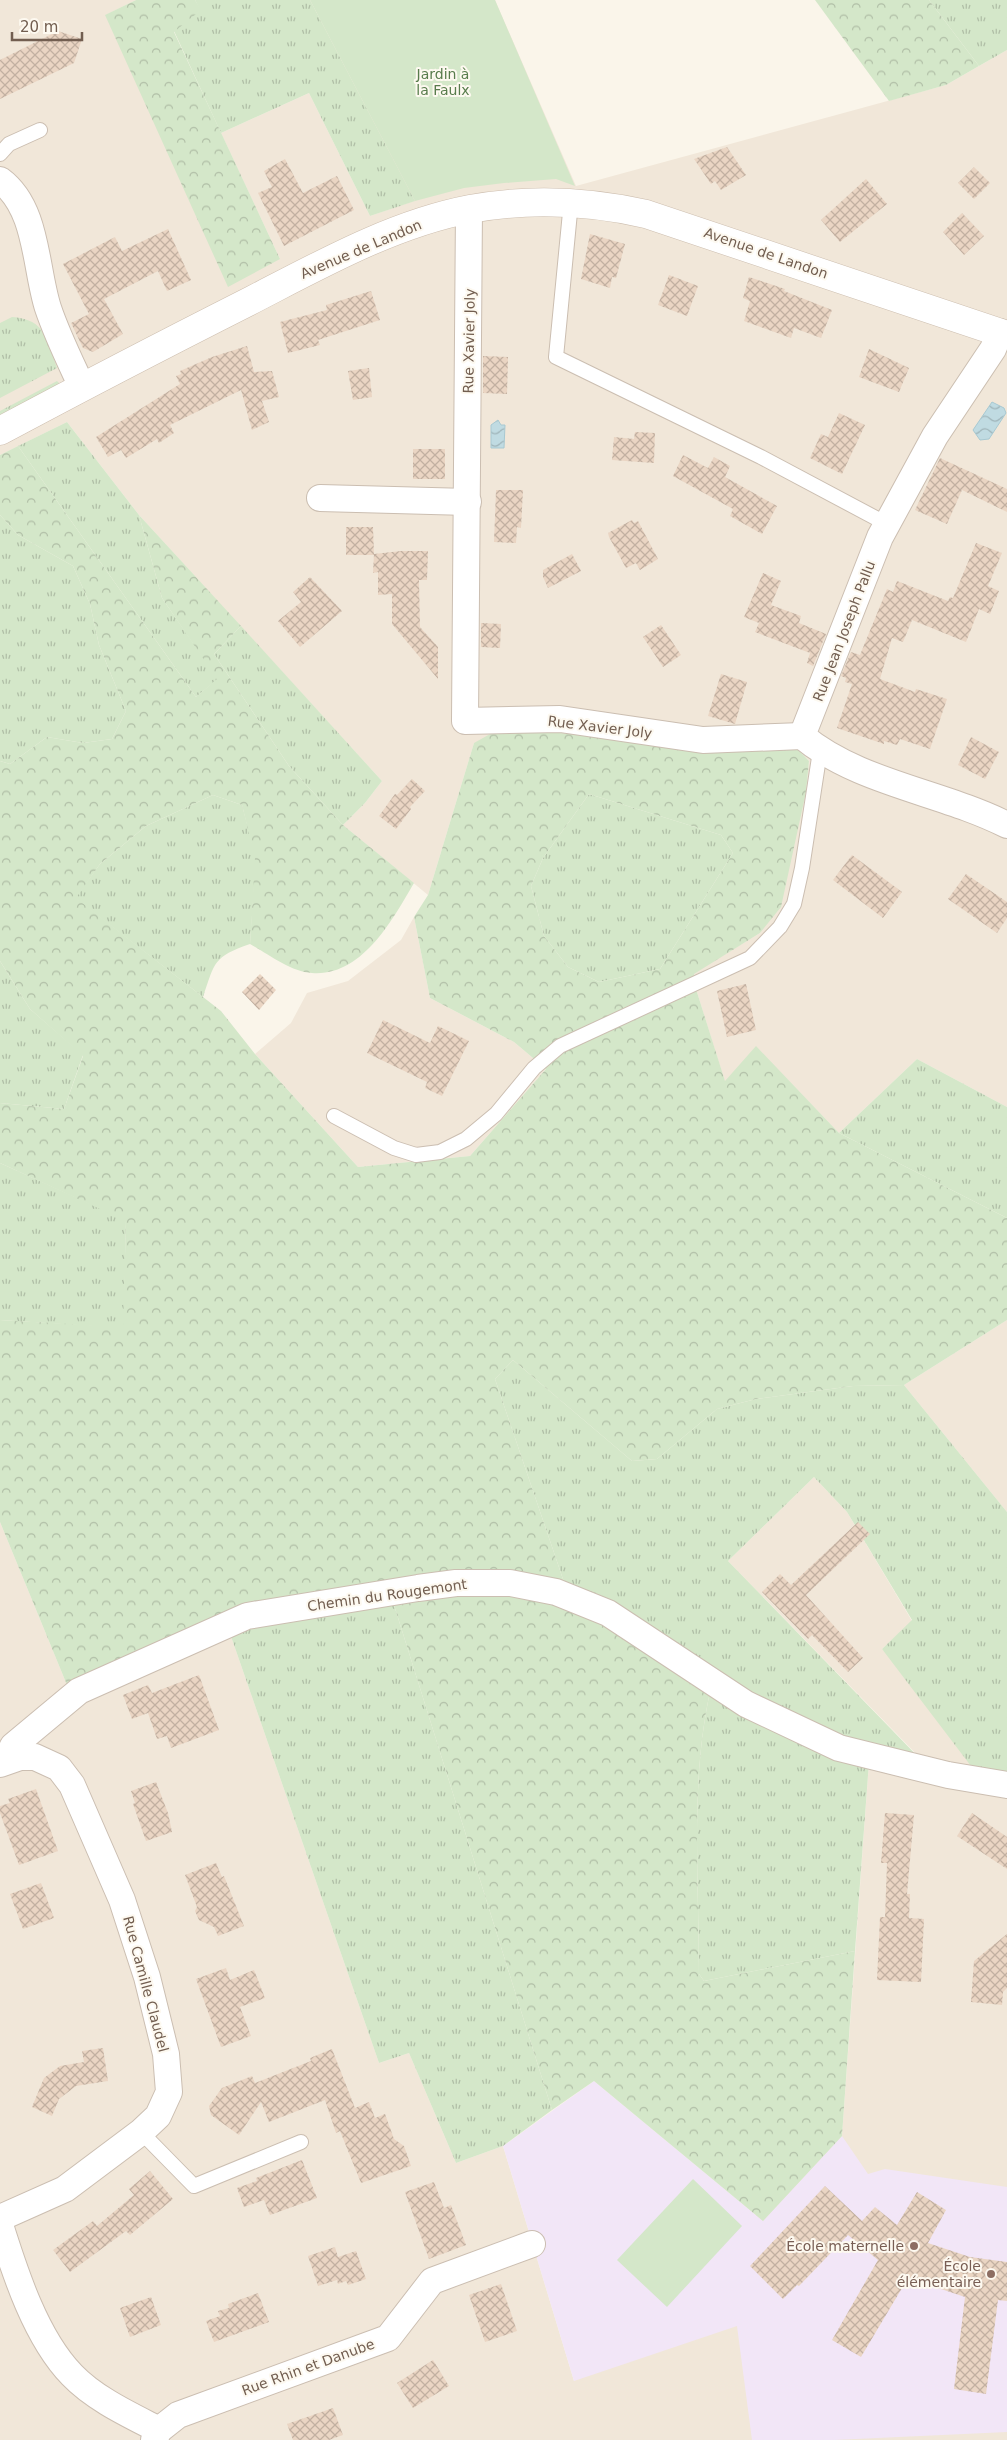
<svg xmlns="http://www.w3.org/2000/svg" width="1007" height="2440" viewBox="0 0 1007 2440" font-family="'DejaVu Sans',sans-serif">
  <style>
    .residential { fill: #f1e7d9 }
    .education { fill: #f2e6f7 }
    .grass { fill: url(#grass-tufts) }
    .forest { fill: url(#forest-crowns); fill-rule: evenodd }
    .garden { fill: #d4e7c9 }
    .water { fill: url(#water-waves); stroke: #a8c9d2 }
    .building { fill: url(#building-cross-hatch) }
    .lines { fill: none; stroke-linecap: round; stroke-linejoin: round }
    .lane-casing { stroke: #cbbeb1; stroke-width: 16 }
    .street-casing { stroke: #cbbeb1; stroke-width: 28 }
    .secondary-casing { stroke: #cdbeaf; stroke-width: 29 }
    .lane { stroke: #fff; stroke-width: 14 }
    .street { stroke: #fff; stroke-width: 26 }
    .secondary { stroke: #fff; stroke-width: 28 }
    .education-dot { fill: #8d6e63; stroke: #fdf9f0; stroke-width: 2 }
    .labels { text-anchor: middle; stroke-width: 4; stroke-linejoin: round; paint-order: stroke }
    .park-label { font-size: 14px; fill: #587c4c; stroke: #fdf9f0 }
    .street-label { font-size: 14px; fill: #725e50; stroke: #fdf9f0 }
    .education-label { font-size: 14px; fill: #785e54; stroke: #fdf9f0; text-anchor: end }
  </style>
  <defs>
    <pattern id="grass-tufts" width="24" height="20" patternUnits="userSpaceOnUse" patternTransform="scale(1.25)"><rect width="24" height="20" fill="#d4e7c9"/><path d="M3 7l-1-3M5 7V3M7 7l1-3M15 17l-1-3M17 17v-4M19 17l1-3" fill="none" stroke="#b0bea6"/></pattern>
    <pattern id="forest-crowns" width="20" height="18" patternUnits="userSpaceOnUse" patternTransform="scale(1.25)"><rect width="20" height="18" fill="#d4e7c9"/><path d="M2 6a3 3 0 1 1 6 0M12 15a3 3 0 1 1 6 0" fill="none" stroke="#b0bea6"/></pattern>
    <pattern id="water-waves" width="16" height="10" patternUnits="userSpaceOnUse" patternTransform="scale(1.25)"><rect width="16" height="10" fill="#c0dbe2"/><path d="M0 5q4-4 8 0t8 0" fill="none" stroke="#a0b5ba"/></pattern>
    <pattern id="building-cross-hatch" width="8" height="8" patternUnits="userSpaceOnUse" patternTransform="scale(1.25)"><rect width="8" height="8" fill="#ead5c3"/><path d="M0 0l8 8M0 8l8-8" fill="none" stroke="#c2b0a1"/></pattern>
  </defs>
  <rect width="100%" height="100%" fill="#faf5ea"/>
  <g class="residential">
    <path d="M 0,0 L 136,0 L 106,15 L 280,259 L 221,133 L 309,93 L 370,216 L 414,201 L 310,0 L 495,0 L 576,186 L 946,85 L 1007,50 L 1007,1107 L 917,1059 L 839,1133 L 756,1047 L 725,1082 L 696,989 L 694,973 L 760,933 L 806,792 L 809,761 L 791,742 L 474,743 L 428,895 L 343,825 L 365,803 L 382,781 L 139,515 L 67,422 L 0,455 Z"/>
    <path d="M 414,917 L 430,998 L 514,1042 L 546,1069 L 470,1156 L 358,1167 L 255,1054 L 291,1023 L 307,993 L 348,981 L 401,940 Z"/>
    <path d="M 1007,1320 L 1007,1512 L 904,1385 Z"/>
    <path d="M 814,1477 L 847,1512 L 912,1621 L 882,1649 L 1007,1777 L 1007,2440 L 0,2440 L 0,1522 L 67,1685 L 226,1622 L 379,2063 L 409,2053 L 456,2163 L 503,2146 L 574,2381 L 842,2136 L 869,1762 L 926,1764 L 728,1561 Z"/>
  </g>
  <path class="education" d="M 594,2081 L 763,2221 L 842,2136 L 868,2174 L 885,2169 L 1007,2187 L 1007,2432 L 834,2440 L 752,2440 L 737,2326 L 574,2381 L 503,2146 Z"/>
  <g class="grass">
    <path d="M 195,0 L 310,0 L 415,201 L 370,216 L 309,93 L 221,133 L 174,31 L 200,10 Z"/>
    <path d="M 929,0 L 1007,0 L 1007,50 L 979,66 Z"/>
    <path d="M 12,317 C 46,319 48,341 57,368 L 0,398 L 0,323 Z"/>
    <path d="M 57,381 L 60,384 L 0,418 L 0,411 Z"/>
    <path d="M 67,422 L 139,515 L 162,598 L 218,679 L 196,697 L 18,446 Z"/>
    <path d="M 0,515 L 18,535 L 73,566 L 90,604 L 99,645 L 126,711 L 112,739 L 83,743 L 47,737 L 10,764 L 0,761 Z"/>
    <path d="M 241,626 L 382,781 L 365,803 L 343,825 L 289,766 L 214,654 Z"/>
    <path d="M 589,794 L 721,835 L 733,853 L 660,969 L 599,982 L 568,967 L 544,936 L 531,886 L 543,858 Z"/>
    <path d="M 213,795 L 242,805 L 256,858 L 250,944 C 213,957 215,962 203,997 L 75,898 L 100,864 L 146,826 Z"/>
    <path d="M 0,961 L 30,1009 L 83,1055 L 64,1109 L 0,1103 Z"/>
    <path d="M 917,1059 L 1007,1107 L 1007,1218 L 839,1133 Z"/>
    <path d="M 0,1163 L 126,1220 L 124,1328 L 0,1320 Z"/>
    <path d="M 513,1360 L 632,1461 L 657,1459 L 717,1409 L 756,1399 L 853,1386 L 904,1385 L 1007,1512 L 1007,1777 L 977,1774 L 882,1649 L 912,1620 L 847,1512 L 814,1477 L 728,1561 L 926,1765 L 822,1734 L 565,1585 L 495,1379 Z"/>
    <path d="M 389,1589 L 552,2110 L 503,2146 L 456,2163 L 409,2053 L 379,2063 L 226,1622 Z"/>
    <path d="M 710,1692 L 869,1762 L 855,1951 L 704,1981 L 699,1974 C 699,1881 690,1783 710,1692 Z"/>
  </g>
  <g class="forest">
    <path d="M 136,0 L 195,0 L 201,10 L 174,32 L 280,259 L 228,287 L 105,15 Z"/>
    <path d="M 815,0 L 929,0 L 979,66 L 946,85 L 889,101 Z"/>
    <path d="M 18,446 L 196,697 L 217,679 L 162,598 L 139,515 L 241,626 L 214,654 L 289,766 L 343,825 L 414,883 C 393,919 362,977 312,973 C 291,972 268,954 250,944 L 255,858 L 242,805 L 213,795 L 146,826 L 100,864 L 76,898 L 221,1011 L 255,1054 L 358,1167 L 470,1156 L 546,1069 L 514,1042 L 430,998 L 414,917 L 428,895 L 474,743 L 499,729 L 745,746 L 791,742 L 809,761 L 806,792 L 781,907 L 760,933 L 694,974 L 696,989 L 725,1081 L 756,1046 L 839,1133 L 1007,1218 L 1007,1320 L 904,1385 L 853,1386 L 756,1399 L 717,1409 L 657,1459 L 632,1461 L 513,1360 L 495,1379 L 565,1585 L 710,1692 C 690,1783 699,1881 699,1974 L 704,1981 L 855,1951 L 842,2136 L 763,2221 L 594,2081 L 552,2110 L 389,1589 L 247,1612 L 67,1685 L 0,1522 L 0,1320 L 123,1327 L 126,1221 L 0,1163 L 0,1103 L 64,1109 L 83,1056 L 30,1009 L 0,961 L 0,761 L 10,764 L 47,737 L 83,743 L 112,739 L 126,711 L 99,645 L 90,604 L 73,566 L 18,535 L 0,515 L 0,455 ZM 589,794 L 721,835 L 733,853 L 660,969 L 599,982 L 568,967 L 544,936 L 531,886 L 543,858 Z"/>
  </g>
  <g class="garden">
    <path d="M 310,0 L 495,0 L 575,186 L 556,179 L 504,183 L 464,188 L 415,201 Z"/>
    <path d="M 693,2179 L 742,2226 L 667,2307 L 617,2260 Z"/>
  </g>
  <g class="water">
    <path d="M 992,402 L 1004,408 L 1006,413 L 989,439 L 980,440 L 973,430 Z"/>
    <path d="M 498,420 L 501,425 L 505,425 L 504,448 L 491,448 L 491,425 Z"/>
  </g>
  <g class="building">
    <path d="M 58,31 L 82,39 L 74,63 L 0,99 L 0,60 Z"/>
    <path d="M 727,147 L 746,175 L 721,190 L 715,181 L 711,184 L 694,159 Z"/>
    <path d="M 285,159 L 303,193 L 337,176 L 354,210 L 284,246 L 258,193 L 272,187 L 264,171 Z"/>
    <path d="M 974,167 L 990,183 L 974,199 L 958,183 Z"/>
    <path d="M 866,179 L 887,204 L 840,242 L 821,220 Z"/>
    <path d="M 962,213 L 984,236 L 964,255 L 943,232 Z"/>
    <path d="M 168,229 L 191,280 L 167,291 L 158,271 L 104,299 L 123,334 L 93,352 L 83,348 L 71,323 L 89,314 L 63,264 L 115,237 L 122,251 Z"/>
    <path d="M 590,234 L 625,244 L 616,278 L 612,277 L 610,288 L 581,279 Z"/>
    <path d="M 669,275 L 698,286 L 687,316 L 658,305 Z"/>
    <path d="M 749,277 L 785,289 L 784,291 L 832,310 L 821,338 L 794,328 L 791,338 L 744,321 L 750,301 L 743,298 Z"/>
    <path d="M 371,291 L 380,320 L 318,340 L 320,345 L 288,353 L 280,322 L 327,310 L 326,305 Z"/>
    <path d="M 247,346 L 254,372 L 272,371 L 279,397 L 262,401 L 269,422 L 252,430 L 241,390 L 170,425 L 174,433 L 159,443 L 157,439 L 126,458 L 121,450 L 108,457 L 96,437 L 180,384 L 176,376 L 181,374 L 180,371 L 212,357 Z"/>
    <path d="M 869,349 L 909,368 L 899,392 L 859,377 Z"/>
    <path d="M 483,356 L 508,357 L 507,394 L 483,393 Z"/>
    <path d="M 369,368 L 372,397 L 353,400 L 348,371 Z"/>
    <path d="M 839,413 L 865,425 L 842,474 L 810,458 L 821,434 L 828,437 Z"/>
    <path d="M 635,432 L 655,433 L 654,463 L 612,460 L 614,437 L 634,439 Z"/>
    <rect x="413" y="449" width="32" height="30"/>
    <path d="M 683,455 L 708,468 L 714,457 L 730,466 L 725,477 L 777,506 L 762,534 L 730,516 L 733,509 L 673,476 Z"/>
    <path d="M 940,458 L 1007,489 L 1007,512 L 962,490 L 947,524 L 915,510 Z"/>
    <path d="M 496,490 L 523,490 L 521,528 L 517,527 L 516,543 L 494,542 Z"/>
    <path d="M 632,520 L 634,523 L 638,521 L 658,559 L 640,570 L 636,563 L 626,568 L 609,537 L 608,533 Z"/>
    <path d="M 346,527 L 373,527 L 374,555 L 346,555 Z"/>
    <path d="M 976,543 L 1002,553 L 988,586 L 999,591 L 990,614 L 979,609 L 966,642 L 912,620 L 903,642 L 892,638 L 880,679 L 915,692 L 916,689 L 947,699 L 930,749 L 900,739 L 897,745 L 884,741 L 884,744 L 837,728 L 852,684 L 845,682 L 846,678 L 841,676 L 851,652 L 860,655 L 887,589 L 893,592 L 897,581 L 948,601 L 950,597 L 953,598 Z"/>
    <path d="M 401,551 L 428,551 L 427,580 L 419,580 L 420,627 L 438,647 L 438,679 L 392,624 L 392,594 L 378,595 L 378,572 L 373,573 L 374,554 Z"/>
    <path d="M 572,554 L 581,571 L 548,588 L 543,577 L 543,570 Z"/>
    <path d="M 763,573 L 781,581 L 771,605 L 801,616 L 799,623 L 826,634 L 813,666 L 807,663 L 810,653 L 755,632 L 759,623 L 744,617 Z"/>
    <path d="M 310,577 L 342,611 L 300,647 L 278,621 L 301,602 L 293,592 Z"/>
    <path d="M 481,623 L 501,624 L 500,648 L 481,647 Z"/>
    <path d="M 661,625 L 681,655 L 663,667 L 643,637 Z"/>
    <path d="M 721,674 L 747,682 L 735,724 L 708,716 Z"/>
    <path d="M 971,737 L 999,752 L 985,779 L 958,765 Z"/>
    <path d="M 412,779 L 425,791 L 410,807 L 411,809 L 396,829 L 379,816 L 395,794 L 397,795 Z"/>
    <path d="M 852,855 L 902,892 L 883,918 L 833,880 Z"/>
    <path d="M 966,874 L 1007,902 L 1007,918 L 997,933 L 948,899 Z"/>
    <path d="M 260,974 L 276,990 L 259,1010 L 242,992 Z"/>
    <path d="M 746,984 L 756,1030 L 727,1037 L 717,991 Z"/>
    <path d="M 383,1020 L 430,1043 L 438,1026 L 469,1041 L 442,1096 L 425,1088 L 427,1082 L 367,1053 Z"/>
    <path d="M 858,1522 L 870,1534 L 806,1595 L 863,1658 L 848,1672 L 812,1635 L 808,1639 L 762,1592 L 780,1574 L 791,1585 Z"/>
    <path d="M 199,1675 L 219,1730 L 171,1748 L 167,1736 L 157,1739 L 148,1713 L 132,1719 L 123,1695 L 148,1685 L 152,1693 Z"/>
    <path d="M 156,1782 L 168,1813 L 172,1832 L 146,1841 L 133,1804 L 135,1803 L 131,1791 Z"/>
    <path d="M 36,1789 L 58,1851 L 19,1865 L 0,1813 L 0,1806 L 10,1803 L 8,1799 Z"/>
    <path d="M 885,1813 L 914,1815 L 907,1894 L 910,1894 L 909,1918 L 924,1919 L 921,1982 L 877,1980 L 880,1917 L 885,1917 L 887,1863 L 881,1863 Z"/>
    <path d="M 972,1813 L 1007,1837 L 1007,1869 L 957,1836 Z"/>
    <path d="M 216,1863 L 222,1877 L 224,1876 L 244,1926 L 218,1936 L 214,1927 L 199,1920 L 195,1911 L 197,1907 L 185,1875 Z"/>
    <path d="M 41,1883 L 54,1918 L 23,1929 L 10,1894 Z"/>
    <path d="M 1007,1934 L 1007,1988 L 1003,1992 L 1002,2005 L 971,2002 L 974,1961 Z"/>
    <path d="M 226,1968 L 230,1980 L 254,1970 L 265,1998 L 240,2007 L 251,2036 L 221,2047 L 196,1979 Z"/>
    <path d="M 103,2048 L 108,2081 L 76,2086 L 59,2099 L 52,2116 L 32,2107 L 44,2078 L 60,2066 L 84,2062 L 82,2051 Z"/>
    <path d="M 332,2049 L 355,2108 L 369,2102 L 375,2118 L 385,2114 L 394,2139 L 404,2146 L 411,2166 L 361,2183 L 340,2131 L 336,2133 L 325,2100 L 269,2122 L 261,2102 L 239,2135 L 211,2115 L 209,2106 L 222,2088 L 252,2076 L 255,2083 L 311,2061 L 310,2058 Z"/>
    <path d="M 302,2160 L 317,2198 L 270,2215 L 264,2200 L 244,2207 L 237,2188 L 257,2181 L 256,2178 Z"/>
    <path d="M 150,2171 L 173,2199 L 130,2235 L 126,2231 L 70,2272 L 53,2250 L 93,2221 L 97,2226 L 134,2195 L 129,2189 Z"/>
    <path d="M 434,2182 L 444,2208 L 451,2205 L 466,2245 L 429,2259 L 405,2192 Z"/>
    <path d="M 825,2186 L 862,2221 L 875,2207 L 897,2225 L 917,2192 L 946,2210 L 928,2243 L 970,2257 L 1007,2262 L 1007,2301 L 998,2300 L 986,2394 L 954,2389 L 965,2297 L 908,2278 L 861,2357 L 832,2340 L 878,2260 L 848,2235 L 799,2286 L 797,2285 L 783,2299 L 750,2266 Z"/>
    <path d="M 335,2247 L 338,2257 L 356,2251 L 366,2279 L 348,2285 L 346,2281 L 338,2284 L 337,2280 L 318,2286 L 308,2256 Z"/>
    <path d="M 501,2284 L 517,2331 L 485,2342 L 469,2295 Z"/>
    <path d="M 258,2293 L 269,2322 L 214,2342 L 206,2321 L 220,2316 L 218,2311 L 229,2308 L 228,2304 Z"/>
    <path d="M 151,2297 L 161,2325 L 130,2337 L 120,2308 Z"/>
    <path d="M 433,2360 L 449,2386 L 413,2408 L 397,2383 Z"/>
    <path d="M 333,2408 L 343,2435 L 329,2440 L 293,2440 L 287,2424 Z"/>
  </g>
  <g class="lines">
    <defs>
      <g id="lane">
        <path d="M 0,154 L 9,144 L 40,130"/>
        <path d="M 571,202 L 556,357 L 761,457 L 887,524"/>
        <path d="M 334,1116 L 394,1148 L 416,1155 L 440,1152 L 466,1139 L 496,1114 L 534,1068 L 560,1046 L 750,958 L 780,927 L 794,904 L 802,868 L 820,751"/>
        <path d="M 141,2132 L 194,2186 L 301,2142"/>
      </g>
      <g id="street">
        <path d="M 0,180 C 38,208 35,268 48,308 C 57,335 70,361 82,387"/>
        <path d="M 469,209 L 465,721 L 560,719 L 703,740 L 802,736"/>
        <path d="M 1000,332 L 993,349 L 935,436 L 880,537 L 802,736 C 858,783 942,792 1007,825"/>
        <path d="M 320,498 L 468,502"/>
        <path d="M 6,1761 L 13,1746 L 79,1691 L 247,1616 L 418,1588 L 456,1583 L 510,1583 L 556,1592 L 608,1613 L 746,1704 L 839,1748 L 948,1775 L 1007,1785"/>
        <path d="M 0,1764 L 20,1757 L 35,1757 L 59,1768 L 72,1785 L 122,1900 L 147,1977 L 166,2054 L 169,2092 L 158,2116 L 141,2132 L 65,2189 L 0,2218"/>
        <path d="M 0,2225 C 15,2273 36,2338 72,2375 C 95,2399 130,2415 159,2430"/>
        <path d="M 154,2440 L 159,2430 L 178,2415 L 388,2338 L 432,2281 L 532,2244"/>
      </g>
      <path id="secondary" d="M 0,431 C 82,387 165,344 248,302 C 318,266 392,224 470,209 C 530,198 588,201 646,214 L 1007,335"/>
    </defs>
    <use href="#lane" class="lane-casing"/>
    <use href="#street" class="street-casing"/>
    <use href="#secondary" class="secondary-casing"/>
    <use href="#lane" class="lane"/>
    <use href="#street" class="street"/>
    <use href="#secondary" class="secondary"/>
  </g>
  <g class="education-dot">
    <circle cx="914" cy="2246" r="5"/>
    <circle cx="991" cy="2274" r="5"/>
  </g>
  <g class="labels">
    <g class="park-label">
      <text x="443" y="79">Jardin à<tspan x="443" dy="16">la Faulx</tspan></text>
    </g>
    <g class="street-label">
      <text transform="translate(361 249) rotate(-23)" y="5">Avenue de Landon</text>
      <text transform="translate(766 253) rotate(19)" y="5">Avenue de Landon</text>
      <text transform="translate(469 341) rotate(-89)" y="5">Rue Xavier Joly</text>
      <text transform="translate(844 631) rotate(-69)" y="5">Rue Jean Joseph Pallu</text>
      <text transform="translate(600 727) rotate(7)" y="5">Rue Xavier Joly</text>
      <text transform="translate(387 1595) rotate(-8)" y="5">Chemin du Rougemont</text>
      <text transform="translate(146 1984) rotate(75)" y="5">Rue Camille Claudel</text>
      <text transform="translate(308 2367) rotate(-20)" y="5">Rue Rhin et Danube</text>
    </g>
    <g class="education-label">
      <text x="904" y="2251">École maternelle</text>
      <text x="981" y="2271">École<tspan x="981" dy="16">élémentaire</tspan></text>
    </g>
  </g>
  <path d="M12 32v8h70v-8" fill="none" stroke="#725e50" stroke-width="2.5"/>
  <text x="20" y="32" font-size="15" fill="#725e50" stroke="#fdf9f0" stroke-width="4" paint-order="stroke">20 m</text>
</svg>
